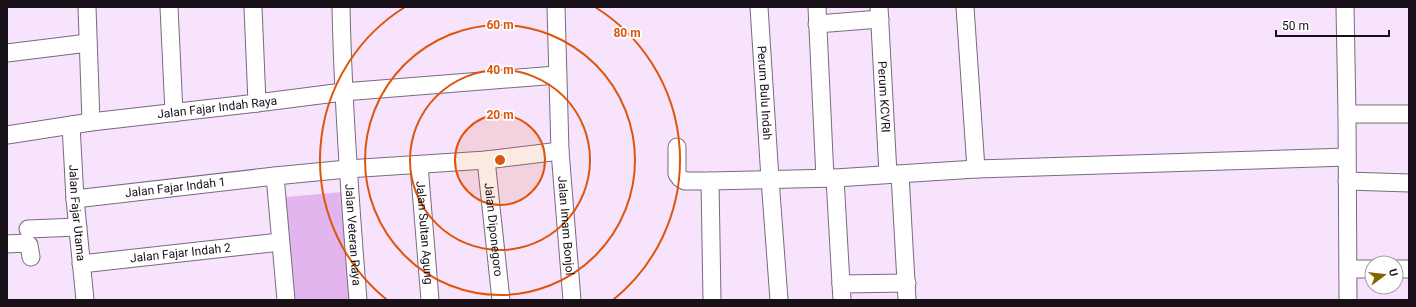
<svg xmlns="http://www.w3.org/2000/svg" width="1416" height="307" viewBox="0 0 1416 307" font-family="Roboto,sans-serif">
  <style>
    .green { fill: #e3b5ef }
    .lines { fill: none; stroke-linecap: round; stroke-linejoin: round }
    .street-casing { stroke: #7a697f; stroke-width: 19 }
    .street { stroke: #fff; stroke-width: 17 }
    .ring { fill: none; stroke: #de550d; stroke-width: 2 }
    .labels { text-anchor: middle; stroke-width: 3.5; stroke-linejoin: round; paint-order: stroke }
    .street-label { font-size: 12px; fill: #18111a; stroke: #fff }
    .centre { fill: #de550d; stroke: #fff; stroke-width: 2 }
    .ring-label { font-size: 12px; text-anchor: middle; font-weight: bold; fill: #de550d; stroke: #fff; stroke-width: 3.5; stroke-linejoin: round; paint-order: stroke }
  </style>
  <rect width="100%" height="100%" fill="#f7e3fc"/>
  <path class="green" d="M 342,192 L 352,300 L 295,300 L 286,197 Z"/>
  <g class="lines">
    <defs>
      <g id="street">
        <path d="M 87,7 L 91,122"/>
        <path d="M 169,7 L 174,113"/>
        <path d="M 253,7 L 257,103"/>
        <path id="s1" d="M 341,7 C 343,105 350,202 358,300"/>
        <path id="s2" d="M 556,7 L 560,151 L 572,300"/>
        <path id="s3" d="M 759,7 L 770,179 L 779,300"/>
        <path d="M 817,7 L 825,178"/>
        <path id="s4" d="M 879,7 L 888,174"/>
        <path d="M 965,7 L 976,169"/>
        <path d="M 1345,7 L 1347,114 L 1348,300"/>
        <path d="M 817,24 L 880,19"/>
        <path d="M 7,53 L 88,43"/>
        <path d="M 1347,114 L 1409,114"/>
        <path id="s5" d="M 71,125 L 75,199 L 85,300"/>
        <path id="s6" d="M 7,135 L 91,122 L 257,103 L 343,92 L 557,75"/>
        <path d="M 677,147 L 677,174 L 680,178 L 685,181 L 710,181 L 835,178 L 976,169 L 1347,157"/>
        <path id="s7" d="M 486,160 L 501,300"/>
        <path id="s8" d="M 419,165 L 430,300"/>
        <path d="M 900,174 L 907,300"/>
        <path d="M 275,176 L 286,300"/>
        <path d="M 835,178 L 841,284"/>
        <path d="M 710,181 L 712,300"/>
        <path d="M 1347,181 L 1409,183"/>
        <path id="s9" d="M 75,199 L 275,176 L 347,169 L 486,160 L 560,151"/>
        <path d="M 28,229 L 78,227"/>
        <path d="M 7,244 L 26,243 L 29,245 L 31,257"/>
        <path id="s10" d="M 81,264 L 280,242"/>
        <path d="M 1348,269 L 1372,269"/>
        <path d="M 1396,269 L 1409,269"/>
        <path d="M 842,300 L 841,284 L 907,283"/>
      </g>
    </defs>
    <use href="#street" class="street-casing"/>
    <use href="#street" class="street"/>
  </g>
  <circle cx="500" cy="160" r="45" fill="#de550d" fill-opacity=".12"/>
  <g class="ring">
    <circle cx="500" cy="160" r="45"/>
    <circle cx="500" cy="160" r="90"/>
    <circle cx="500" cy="160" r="135"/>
    <path d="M387 300A180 180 0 0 1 405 7M595 7A180 180 0 0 1 613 300"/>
  </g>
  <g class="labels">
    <g class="street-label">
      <text dy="4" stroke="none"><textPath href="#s3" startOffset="86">Perum Bulu Indah</textPath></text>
      <text dy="4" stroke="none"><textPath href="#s4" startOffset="90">Perum KCVRI</textPath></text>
      <text dy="4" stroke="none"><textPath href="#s6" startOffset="212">Jalan Fajar Indah Raya</textPath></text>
      <text dy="4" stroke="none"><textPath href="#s9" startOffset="101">Jalan Fajar Indah 1</textPath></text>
      <text dy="4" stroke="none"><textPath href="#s5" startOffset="88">Jalan Fajar Utama</textPath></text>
      <text dy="4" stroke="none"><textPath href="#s2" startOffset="219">Jalan Imam Bonjol</textPath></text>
      <text dy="4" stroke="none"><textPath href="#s7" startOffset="70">Jalan Diponegoro</textPath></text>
      <text dy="4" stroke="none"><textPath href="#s8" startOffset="68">Jalan Sultan Agung</textPath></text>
      <text dy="4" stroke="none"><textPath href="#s1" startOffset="228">Jalan Veteran Raya</textPath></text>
      <text dy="4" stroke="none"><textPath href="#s10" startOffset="100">Jalan Fajar Indah 2</textPath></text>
    </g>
  </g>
  <circle cx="500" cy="160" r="6" class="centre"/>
  <g class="ring-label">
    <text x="500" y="29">60 m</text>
    <text x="627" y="37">80 m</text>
    <text x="500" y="74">40 m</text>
    <text x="500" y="119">20 m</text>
  </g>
  <rect width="1416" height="307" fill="none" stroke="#18111a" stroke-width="16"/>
  <g transform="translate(1384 275) rotate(75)"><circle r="19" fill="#ffffff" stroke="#a3a0a3"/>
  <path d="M0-3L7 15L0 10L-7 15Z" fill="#896100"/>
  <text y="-6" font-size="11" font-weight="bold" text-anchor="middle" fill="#18111a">U</text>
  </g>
  <path d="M1276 30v6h113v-6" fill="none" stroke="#18111a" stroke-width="2"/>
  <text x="1282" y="30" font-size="12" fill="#18111a" stroke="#ffffff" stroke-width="3" paint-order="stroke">50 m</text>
</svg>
